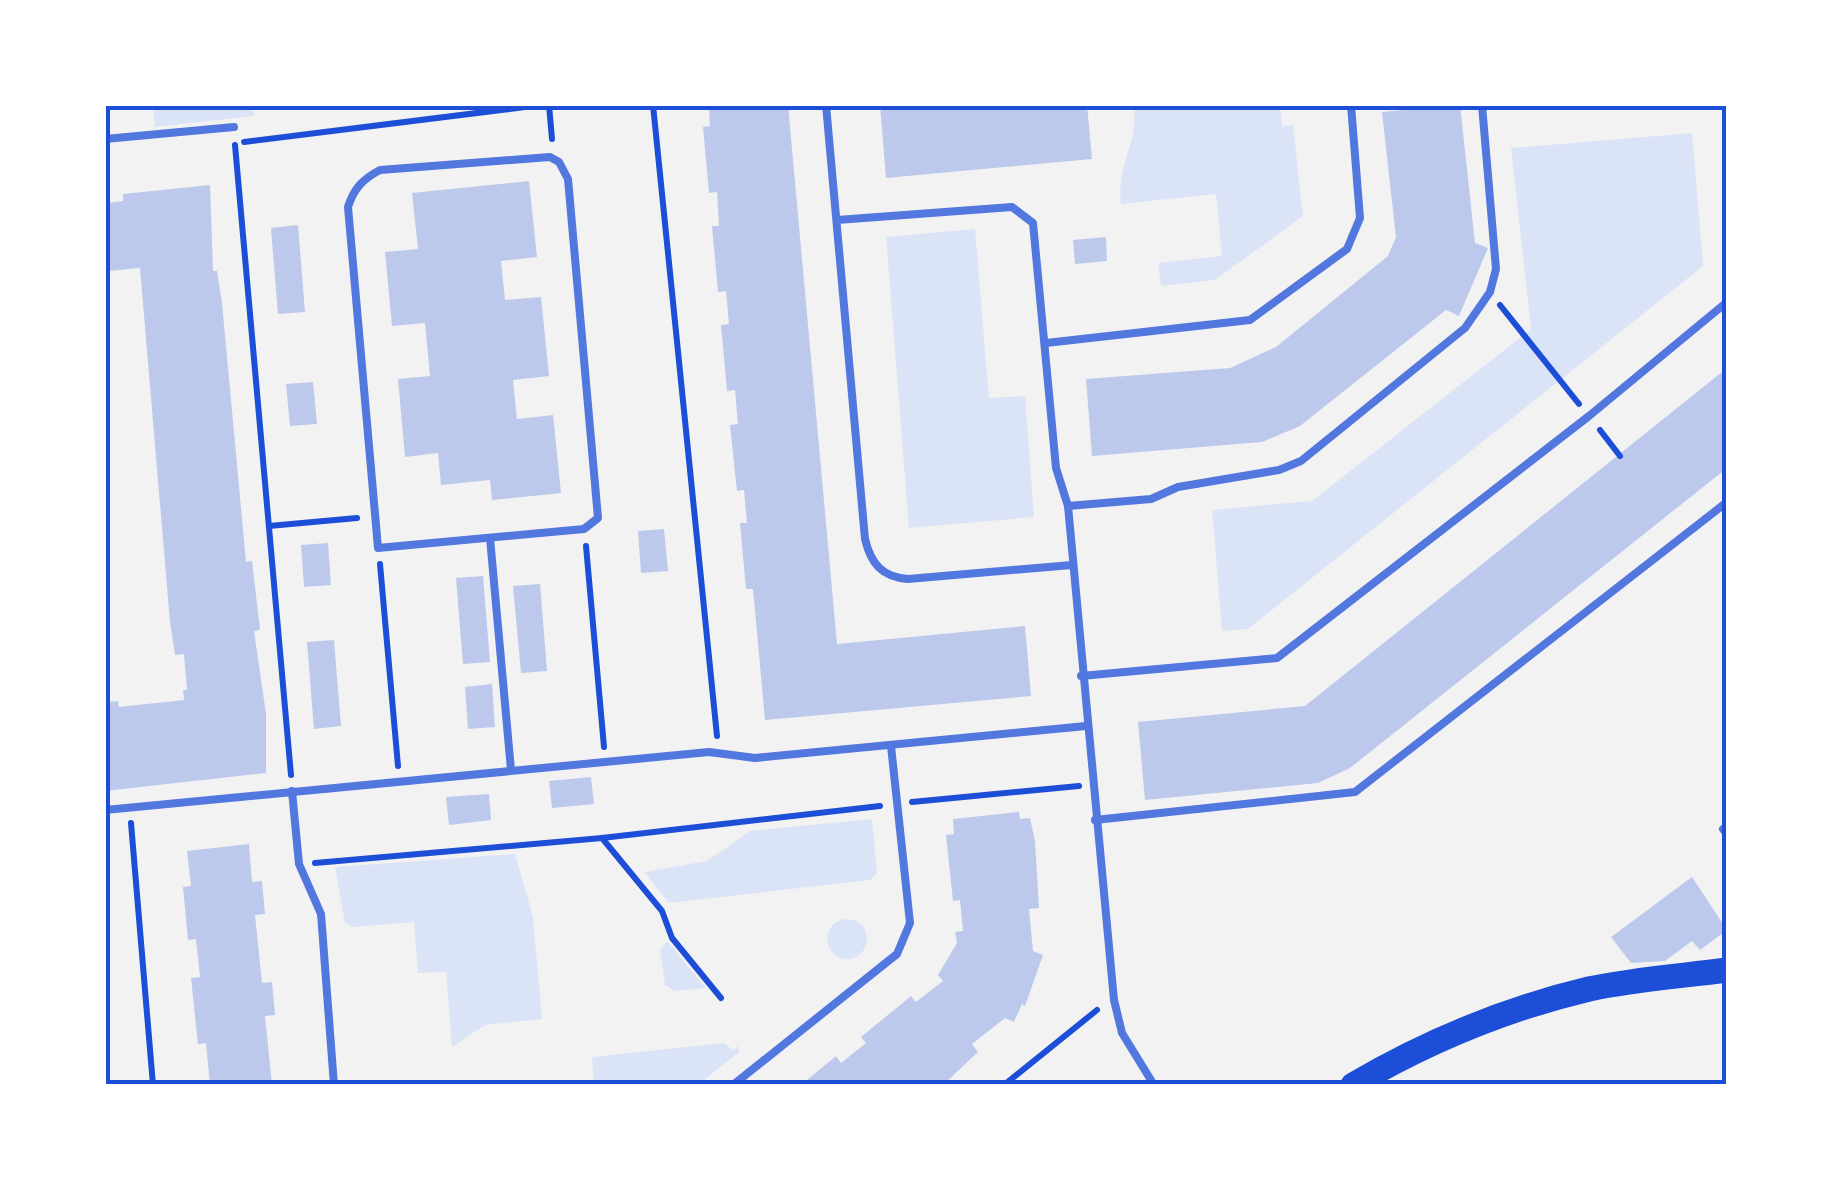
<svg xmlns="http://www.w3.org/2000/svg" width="1832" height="1190" viewBox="0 0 1832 1190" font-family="'Noto Sans',sans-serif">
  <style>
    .green { fill: #dbe4f7 }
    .building { fill: #bdc9ec }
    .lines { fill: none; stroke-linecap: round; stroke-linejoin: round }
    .path { stroke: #1d4ed8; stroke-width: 6 }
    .service { stroke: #5277de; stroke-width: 8 }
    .primary { stroke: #1d4ed8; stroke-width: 25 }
    .neatline { fill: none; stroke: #1d4ed8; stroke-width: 4 }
  </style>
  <rect width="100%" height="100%" fill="#f2f2f2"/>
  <g class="green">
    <path d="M 153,105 L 252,105 L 254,116 L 155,127 Z"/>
    <path d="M 1134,105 L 1280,105 L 1282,126 L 1293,125 L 1303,216 L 1215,280 L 1161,286 L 1158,263 L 1222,256 L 1216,194 L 1121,204 C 1116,163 1138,147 1134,105 Z"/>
    <path d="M 1692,133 L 1703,266 L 1248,629 L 1222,631 L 1212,510 L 1312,501 L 1531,329 L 1511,148 Z"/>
    <path d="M 975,229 L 989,398 L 1025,396 L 1034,517 L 909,528 L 886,237 Z"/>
    <path d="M 872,819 L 877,873 L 870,880 L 669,903 L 644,872 L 707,861 L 750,831 Z"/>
    <path d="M 515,854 L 533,917 L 542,1019 L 485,1025 L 452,1047 L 446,972 L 418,973 L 414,922 L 354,927 L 345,923 L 335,867 Z"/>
    <circle cx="847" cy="939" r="20"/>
    <path d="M 667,941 L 706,988 L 675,991 L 665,985 L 660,950 Z"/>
    <path d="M 724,1043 L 733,1050 L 738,1046 L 739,1052 L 698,1085 L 594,1085 L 592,1057 Z"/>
  </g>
  <g class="building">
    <path d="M 788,105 L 837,644 L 1025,626 L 1031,696 L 765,720 L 753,589 L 746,589 L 740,523 L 747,523 L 744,490 L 737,491 L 730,425 L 738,424 L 735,390 L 727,391 L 721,325 L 729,324 L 726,291 L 718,292 L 712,226 L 719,226 L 717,192 L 709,193 L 703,127 L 710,126 L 709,107 Z"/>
    <path d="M 880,105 L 1087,105 L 1092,159 L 886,178 Z"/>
    <path d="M 1460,105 L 1475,243 L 1488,248 L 1459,316 L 1446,310 L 1300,426 L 1262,442 L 1092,456 L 1086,379 L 1230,368 L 1276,347 L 1388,256 L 1396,237 L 1382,112 Z"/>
    <path d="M 529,181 L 537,257 L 501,261 L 505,300 L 541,297 L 549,376 L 513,380 L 517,419 L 553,415 L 561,493 L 492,500 L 490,480 L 441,485 L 438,453 L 405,457 L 398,379 L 430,376 L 425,323 L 392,326 L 385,252 L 418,249 L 412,193 Z"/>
    <path d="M 210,185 L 213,271 L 217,271 L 222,303 L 246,562 L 252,561 L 260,630 L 254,631 L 266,714 L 266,773 L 105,791 L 105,702 L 118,701 L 119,707 L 184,700 L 183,690 L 187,690 L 184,654 L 175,655 L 170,622 L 140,268 L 108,271 L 105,203 L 123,201 L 123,194 Z"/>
    <path d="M 298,225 L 305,312 L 278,314 L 271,228 Z"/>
    <path d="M 1106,237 L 1107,261 L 1075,264 L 1073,240 Z"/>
    <path d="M 1727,368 L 1727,468 L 1350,768 L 1318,783 L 1145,800 L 1138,722 L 1305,706 Z"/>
    <path d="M 313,382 L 317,424 L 290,426 L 286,384 Z"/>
    <path d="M 664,529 L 668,571 L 641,573 L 638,531 Z"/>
    <path d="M 328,543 L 331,585 L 304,587 L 301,545 Z"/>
    <path d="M 483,576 L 490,662 L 463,664 L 456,578 Z"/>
    <path d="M 540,584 L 547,671 L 521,673 L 513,586 Z"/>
    <path d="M 334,640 L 341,726 L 314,729 L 307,642 Z"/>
    <path d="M 492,684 L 495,727 L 468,729 L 465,687 Z"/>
    <path d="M 591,777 L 594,804 L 552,808 L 549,781 Z"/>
    <path d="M 489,794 L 491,820 L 449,825 L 446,797 Z"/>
    <path d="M 1019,812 L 1020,819 L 1030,818 L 1035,841 L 1039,908 L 1029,909 L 1033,951 L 1043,955 L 1025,1006 L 1022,1004 L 1014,1022 L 1005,1018 L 972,1044 L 978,1052 L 943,1085 L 801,1085 L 836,1056 L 841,1063 L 866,1043 L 861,1037 L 911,996 L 916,1002 L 943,981 L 938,975 L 957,943 L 955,932 L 963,931 L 960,900 L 953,901 L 946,835 L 954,834 L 953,819 Z"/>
    <path d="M 249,844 L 252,882 L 262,881 L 265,914 L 255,915 L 262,983 L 272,982 L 275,1015 L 265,1016 L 272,1085 L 210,1085 L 206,1043 L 198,1044 L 191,978 L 200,977 L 196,939 L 188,940 L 183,887 L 191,886 L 187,851 Z"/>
    <path d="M 1692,877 L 1727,930 L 1700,950 L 1692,941 L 1665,961 L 1631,963 L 1611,937 Z"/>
  </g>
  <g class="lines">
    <g class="path">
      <path d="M 549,105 L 552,139"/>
      <path d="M 653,105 L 717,736"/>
      <path d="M 244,142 L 541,105"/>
      <path d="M 235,145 L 291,775"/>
      <path d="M 1500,305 L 1579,404"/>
      <path d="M 1600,430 L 1620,456"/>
      <path d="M 269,526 L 357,518"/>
      <path d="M 586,546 L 604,747"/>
      <path d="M 380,564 L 398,766"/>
      <path d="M 912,802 L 1079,786"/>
      <path d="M 131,823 L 153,1085"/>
      <path d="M 602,838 L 662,911 L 672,938 L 721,998"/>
      <path d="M 315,863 L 602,838 L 880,806"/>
      <path d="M 1004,1085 L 1097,1010"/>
    </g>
    <g class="service">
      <path d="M 826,105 L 865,539 C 871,564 882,577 908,579 L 1072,565"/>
      <path d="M 105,139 L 234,127"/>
      <path d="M 550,157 L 559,162 L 568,179 L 598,518 L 584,529 L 378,548 L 348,207 C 354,188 363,179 380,170 Z"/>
      <path d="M 837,220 L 1012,207 L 1033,223 L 1056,468 L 1068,506 L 1114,1000 L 1122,1033 L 1154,1085"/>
      <path d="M 1046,343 L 1250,320 L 1347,249 L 1360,218 L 1351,105"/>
      <path d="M 1068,506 L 1151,499 L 1178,487 L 1279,470 L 1301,461 L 1465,328 L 1490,292 L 1496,269 L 1482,105"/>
      <path d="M 490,538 L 511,770"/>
      <path d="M 1081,676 L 1277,658 L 1589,416 L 1727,302"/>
      <path d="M 292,791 L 299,864 L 321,914 L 334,1085"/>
      <path d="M 105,810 L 709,752 L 755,758 L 1086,726"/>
      <path d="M 1095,820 L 1355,792 L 1727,502"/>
      <path d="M 1723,829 L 1727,834"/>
      <path d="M 733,1085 L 897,954 L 910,923 L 891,746"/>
    </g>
    <path class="primary" d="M 1353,1085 C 1428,1041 1505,1009 1589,989 C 1634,979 1682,976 1727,970"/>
  </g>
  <rect width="1832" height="1190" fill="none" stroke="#ffffff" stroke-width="215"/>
  <rect x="108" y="108" width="1616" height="974" class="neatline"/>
</svg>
